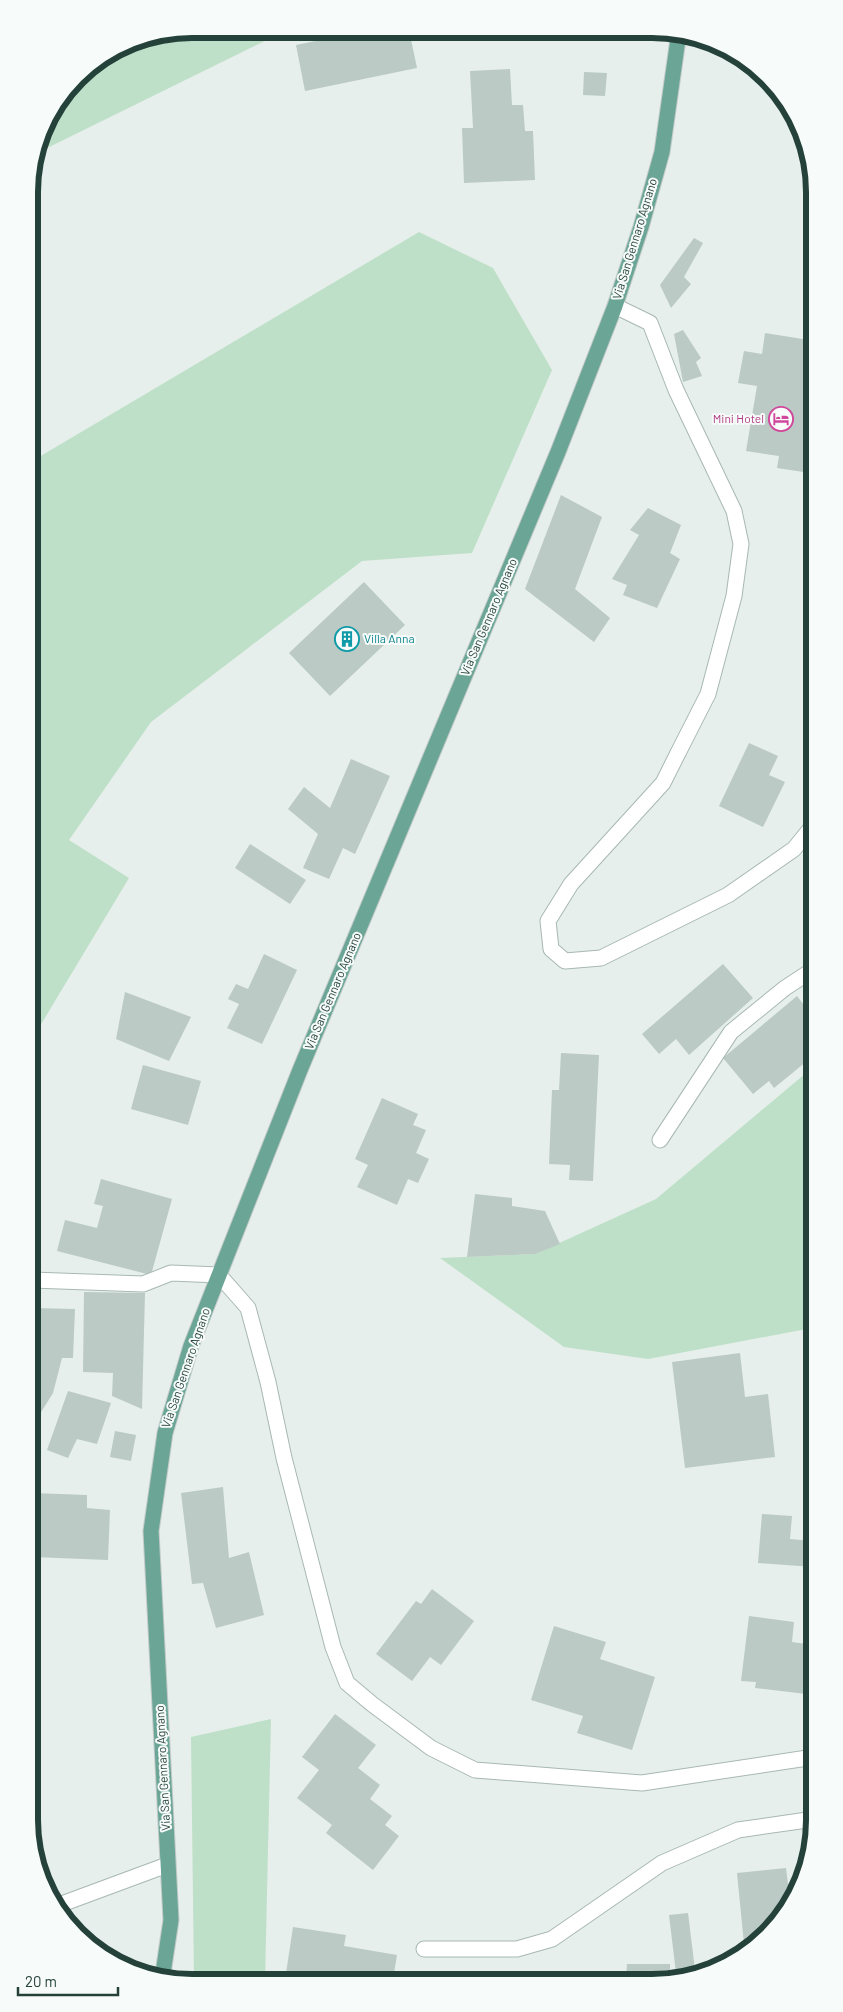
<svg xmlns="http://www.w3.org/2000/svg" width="843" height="2012" viewBox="0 0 843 2012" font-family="Barlow,sans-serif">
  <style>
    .green { fill: #bfe0c8 }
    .building { fill: #bbcac4 }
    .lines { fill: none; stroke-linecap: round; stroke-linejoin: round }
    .service-casing { stroke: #a8b8b2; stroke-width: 17 }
    .minor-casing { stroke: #a8b8b2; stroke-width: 17 }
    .primary-casing { stroke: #c2cac8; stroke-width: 17 }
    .service { stroke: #fff; stroke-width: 15 }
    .minor { stroke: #fff; stroke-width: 15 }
    .primary { stroke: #6aa596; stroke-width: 15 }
    .labels { text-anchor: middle; stroke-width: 4; stroke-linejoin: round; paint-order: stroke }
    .street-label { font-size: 12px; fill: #24423a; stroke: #f7fbf9 }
    .hotel-label { font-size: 12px; fill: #b23c85; stroke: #f7fbf9; text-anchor: end }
    .culture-label { font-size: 12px; fill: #0d838f; stroke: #f7fbf9; text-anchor: start }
    .rim { fill: none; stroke: #24423a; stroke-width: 6 }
  </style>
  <rect width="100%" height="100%" fill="#e6efeb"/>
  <g class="green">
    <path d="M 191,29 L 280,29 L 279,34 L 37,153 L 46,119 L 84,69 L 129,41 Z"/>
    <path d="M 419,232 L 493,268 L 552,370 L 472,553 L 362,561 L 151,722 L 69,840 L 129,878 L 40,1026 L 32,1015 L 30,456 L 39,457 Z"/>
    <path d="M 812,1068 L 812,1328 L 648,1359 L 564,1347 L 440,1258 L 535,1254 L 656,1199 Z"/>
    <path d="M 271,1719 L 265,1980 L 194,1980 L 191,1737 Z"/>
  </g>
  <g class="building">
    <path d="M 370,30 L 409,30 L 417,68 L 305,91 L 296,45 Z"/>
    <path d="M 510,69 L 512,105 L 523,105 L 525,131 L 533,131 L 535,180 L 464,183 L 462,128 L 473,128 L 470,71 Z"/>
    <path d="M 584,72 L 607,73 L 605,96 L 583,95 Z"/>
    <path d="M 694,238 L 703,243 L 684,277 L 691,284 L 671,308 L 660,285 Z"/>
    <path d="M 683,330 L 701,358 L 696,362 L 702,376 L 683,382 L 674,334 Z"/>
    <path d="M 765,333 L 809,340 L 810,473 L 777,468 L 779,456 L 746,451 L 757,386 L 738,383 L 744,351 L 762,354 Z"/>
    <path d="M 561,495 L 602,517 L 575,589 L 610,618 L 594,642 L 525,589 Z"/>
    <path d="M 648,508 L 681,525 L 670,553 L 680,559 L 657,608 L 623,595 L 627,585 L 612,579 L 639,535 L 630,530 Z"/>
    <path d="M 364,582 L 405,625 L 330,696 L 289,653 Z"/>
    <path d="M 749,743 L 778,756 L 769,775 L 785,782 L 763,827 L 719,806 Z"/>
    <path d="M 351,759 L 390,776 L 355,854 L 343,848 L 329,879 L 303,868 L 318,834 L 288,809 L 304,787 L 330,808 Z"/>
    <path d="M 250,844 L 306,880 L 290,904 L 235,868 Z"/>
    <path d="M 264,954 L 297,970 L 262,1044 L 227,1028 L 239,1004 L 228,999 L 236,984 L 248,989 Z"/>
    <path d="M 723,964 L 753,998 L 689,1055 L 676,1039 L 659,1054 L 642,1034 Z"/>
    <path d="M 125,992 L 191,1017 L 169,1061 L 116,1039 Z"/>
    <path d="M 797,996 L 811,1014 L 812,1057 L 774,1088 L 769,1081 L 753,1094 L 723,1058 Z"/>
    <path d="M 561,1053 L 599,1055 L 593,1181 L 569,1180 L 570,1165 L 549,1164 L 552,1090 L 559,1090 Z"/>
    <path d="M 143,1065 L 201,1081 L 188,1125 L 131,1109 Z"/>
    <path d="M 382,1098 L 418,1114 L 413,1125 L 426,1130 L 416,1153 L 429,1159 L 418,1183 L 408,1179 L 397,1205 L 357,1187 L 368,1165 L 355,1159 Z"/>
    <path d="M 101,1179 L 172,1199 L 151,1275 L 57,1251 L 65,1220 L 97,1228 L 103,1206 L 94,1204 Z"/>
    <path d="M 475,1194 L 512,1198 L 512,1206 L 545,1211 L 560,1244 L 535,1254 L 467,1257 Z"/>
    <path d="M 84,1292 L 145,1293 L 142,1409 L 112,1396 L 113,1373 L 83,1372 Z"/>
    <path d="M 33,1308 L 75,1309 L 73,1358 L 62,1358 L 53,1393 L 33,1425 Z"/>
    <path d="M 740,1353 L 745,1397 L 768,1394 L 775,1457 L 685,1468 L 672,1362 Z"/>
    <path d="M 68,1391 L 111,1403 L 97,1444 L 77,1439 L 68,1458 L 47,1450 Z"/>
    <path d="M 115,1431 L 136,1435 L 131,1461 L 110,1457 Z"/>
    <path d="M 223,1487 L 229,1558 L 249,1552 L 264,1615 L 216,1628 L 203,1583 L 192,1584 L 181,1493 Z"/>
    <path d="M 33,1493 L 87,1495 L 87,1508 L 110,1510 L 108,1560 L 33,1557 Z"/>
    <path d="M 762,1514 L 792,1516 L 790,1539 L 813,1541 L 813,1567 L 758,1563 Z"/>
    <path d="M 432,1589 L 474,1621 L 441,1665 L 430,1657 L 412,1681 L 376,1654 L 416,1601 L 421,1604 Z"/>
    <path d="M 749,1616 L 794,1622 L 792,1642 L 813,1645 L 814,1719 L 803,1718 L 806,1694 L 755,1688 L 756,1682 L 741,1681 Z"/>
    <path d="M 554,1626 L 606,1642 L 600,1659 L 655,1677 L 632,1750 L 577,1733 L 583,1716 L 531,1700 Z"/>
    <path d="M 335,1714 L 376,1745 L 358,1768 L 380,1785 L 370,1799 L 392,1816 L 385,1825 L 399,1836 L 373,1870 L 326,1833 L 332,1825 L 297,1798 L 319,1770 L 302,1757 Z"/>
    <path d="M 786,1868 L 788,1884 L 801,1882 L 781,1920 L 745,1954 L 737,1873 Z"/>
    <path d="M 688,1913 L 695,1970 L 676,1973 L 669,1915 Z"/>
    <path d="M 293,1927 L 346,1935 L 344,1946 L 397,1955 L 393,1979 L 285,1980 Z"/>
    <path d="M 627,1964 L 670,1964 L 670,1978 L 626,1978 Z"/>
  </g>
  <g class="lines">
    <defs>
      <g id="service">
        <path d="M 678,753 L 663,783 L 571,884 L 548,921 L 551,949 L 565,961 L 601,958 L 728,895 L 794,849 L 811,828"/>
        <path d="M 660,1140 L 731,1032 L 785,988 L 811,971"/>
        <path d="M 32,1280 L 143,1284 L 171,1273 L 219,1275"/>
        <path d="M 59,1905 L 167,1865"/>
      </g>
      <g id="minor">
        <path d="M 615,306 L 650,323 L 676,390 L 734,511 L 741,544 L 734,596 L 708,694 L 678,753"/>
        <path d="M 219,1275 L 248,1308 L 268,1382 L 284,1458 L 333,1647 L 347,1683 L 372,1704 L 431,1748 L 475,1770 L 642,1783 L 814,1757"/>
        <path d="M 424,1949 L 517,1949 L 552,1939 L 662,1863 L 738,1830 L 814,1819"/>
      </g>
      <path id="primary" d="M 162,1980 L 171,1920 L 151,1531 L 165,1433 L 191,1346 L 300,1070 L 558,452 L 615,306 L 641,227 L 662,152 L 679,32"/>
    </defs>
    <use href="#service" class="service-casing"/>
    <use href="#minor" class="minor-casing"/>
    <use href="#primary" class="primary-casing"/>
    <use href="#service" class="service"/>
    <use href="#minor" class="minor"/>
    <use href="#primary" class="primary"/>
  </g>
  <defs>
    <symbol id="hotel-ring" viewBox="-11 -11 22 22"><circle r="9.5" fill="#f7fbf9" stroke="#d1479c" stroke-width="1.5"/><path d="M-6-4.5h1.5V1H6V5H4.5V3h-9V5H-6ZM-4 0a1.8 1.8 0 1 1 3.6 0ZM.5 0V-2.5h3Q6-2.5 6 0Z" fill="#d1479c"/></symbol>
    <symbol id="building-ring" viewBox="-11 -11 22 22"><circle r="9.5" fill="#f7fbf9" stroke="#0f9aa8" stroke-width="1.5"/><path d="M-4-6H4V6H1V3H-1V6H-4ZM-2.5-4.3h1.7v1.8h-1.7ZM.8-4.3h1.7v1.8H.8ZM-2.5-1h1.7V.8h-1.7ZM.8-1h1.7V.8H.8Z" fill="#0f9aa8"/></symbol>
  </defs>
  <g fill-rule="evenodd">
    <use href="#hotel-ring" x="767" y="405" width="28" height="28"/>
    <use href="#building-ring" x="333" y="625" width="28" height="28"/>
  </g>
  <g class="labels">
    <g class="street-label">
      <text transform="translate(635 239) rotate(-73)" y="4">Via San Gennaro Agnano</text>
      <text transform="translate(489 617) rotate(-67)" y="4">Via San Gennaro Agnano</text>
      <text transform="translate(333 991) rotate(-67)" y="4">Via San Gennaro Agnano</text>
      <text transform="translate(186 1368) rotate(-71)" y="4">Via San Gennaro Agnano</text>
      <text transform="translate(163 1768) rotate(-93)" y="4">Via San Gennaro Agnano</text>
    </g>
    <g class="hotel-label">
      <text x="764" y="423">Mini Hotel</text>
    </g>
    <g class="culture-label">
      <text x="364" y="643">Villa Anna</text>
    </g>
  </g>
  <path d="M0 0H843V2012H0ZM192 38H652A154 154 0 0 1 806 192V1820A154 154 0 0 1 652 1974H192A154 154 0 0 1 38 1820V192A154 154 0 0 1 192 38Z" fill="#f7fbf9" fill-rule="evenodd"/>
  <path class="rim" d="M192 38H652A154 154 0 0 1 806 192V1820A154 154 0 0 1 652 1974H192A154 154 0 0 1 38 1820V192A154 154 0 0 1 192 38Z"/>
  <path d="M18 1987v8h100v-8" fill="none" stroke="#24423a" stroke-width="2.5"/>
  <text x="25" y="1987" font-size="15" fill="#24423a" stroke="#f7fbf9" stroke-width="4" paint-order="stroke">20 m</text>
</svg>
